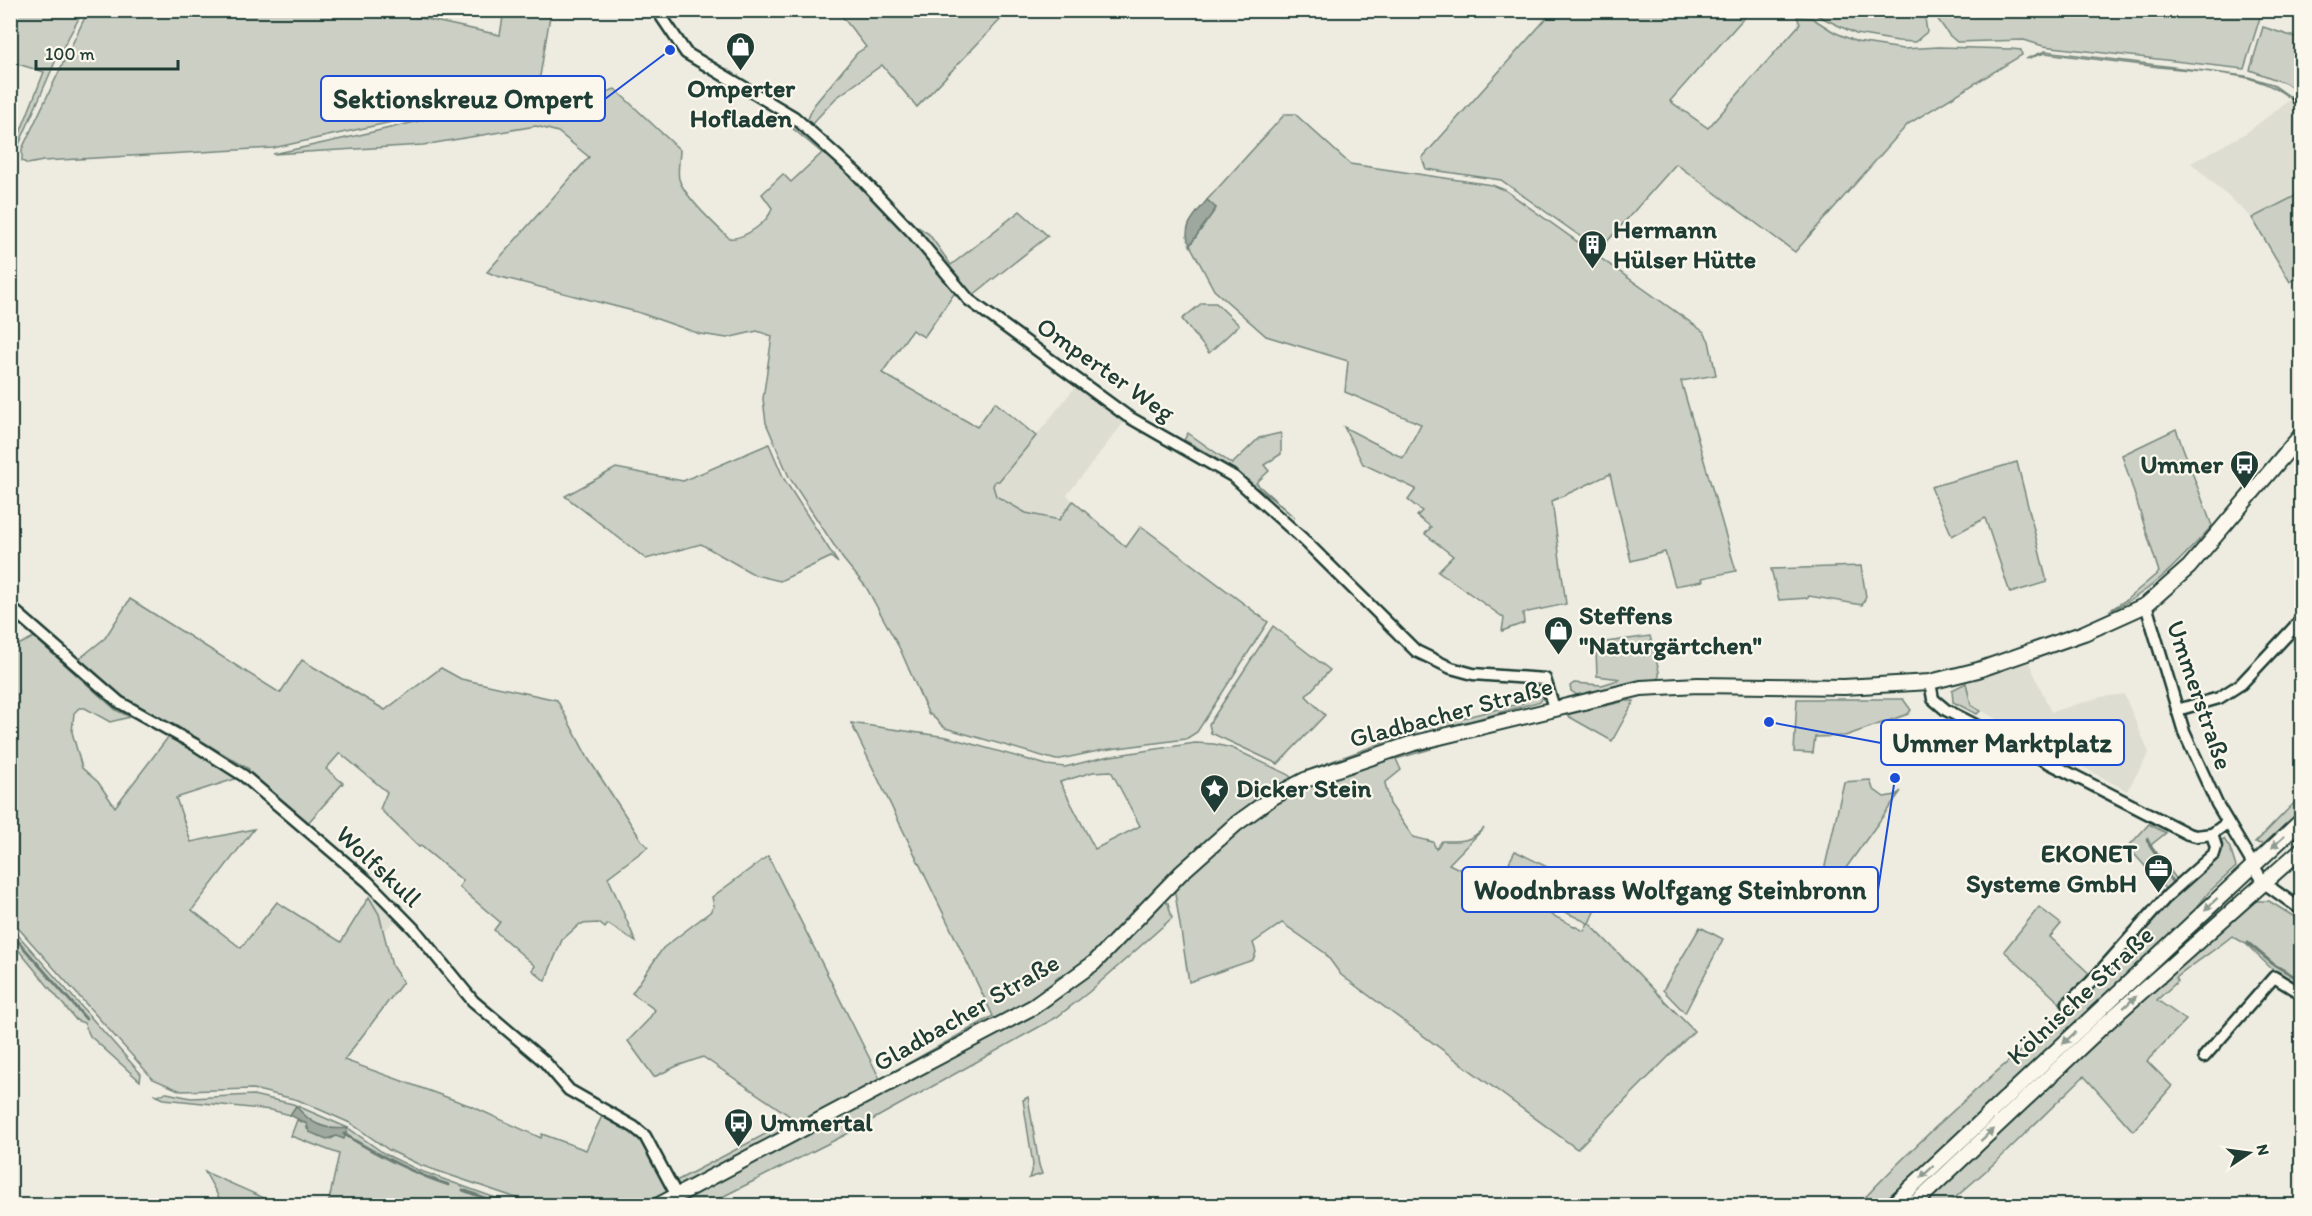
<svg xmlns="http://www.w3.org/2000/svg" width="2312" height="1216" viewBox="0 0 2312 1216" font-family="Itim,sans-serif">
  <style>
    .built { fill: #ddddd2 }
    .green { fill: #cbcfc4; stroke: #75867c; stroke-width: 1.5; fill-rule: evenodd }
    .water { fill: #9fa89f; stroke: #6c7d74; stroke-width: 1.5 }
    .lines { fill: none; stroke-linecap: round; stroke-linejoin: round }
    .stream { stroke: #6c7d74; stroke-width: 3 }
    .minor-casing { stroke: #1f3d34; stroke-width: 15 }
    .major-casing { stroke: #1f3d34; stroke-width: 18 }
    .minor { stroke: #fbf7ec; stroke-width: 10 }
    .major { stroke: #fbf7ec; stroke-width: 14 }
    .oneway { fill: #8d9a90 }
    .labels { text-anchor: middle; stroke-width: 4.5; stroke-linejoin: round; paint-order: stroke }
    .poi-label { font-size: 26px; font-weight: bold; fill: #1f3d34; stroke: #fbf7ec; text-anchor: start }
    .street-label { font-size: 26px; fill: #1f3d34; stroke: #fbf7ec }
    .leader { fill: none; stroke: #1d4ed8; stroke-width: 2 }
    .callout-dot { fill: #1d4ed8; stroke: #fbf7ec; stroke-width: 2 }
    .callout { fill: #fbf7ec; stroke: #1d4ed8; stroke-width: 2 }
    .callout-label { font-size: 27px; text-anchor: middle; font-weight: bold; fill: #1f3d34 }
  </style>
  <rect width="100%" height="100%" fill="#eeece1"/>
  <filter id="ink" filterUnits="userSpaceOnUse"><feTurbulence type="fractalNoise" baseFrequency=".0167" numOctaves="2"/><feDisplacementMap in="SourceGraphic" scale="12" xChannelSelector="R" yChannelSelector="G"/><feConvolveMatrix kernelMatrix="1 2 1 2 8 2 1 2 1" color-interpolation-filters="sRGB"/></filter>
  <g filter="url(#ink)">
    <g class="built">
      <path d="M 2291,99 L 2301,109 L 2301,193 L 2252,218 L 2191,163 L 2246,133 Z"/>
      <path d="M 1076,386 L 1124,422 L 1067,495 L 1073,501 L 1059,520 L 1026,513 L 996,496 L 993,486 L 995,480 L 1000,481 Z"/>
      <path d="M 2029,662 L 2051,712 L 2101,697 L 2124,694 L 2149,753 L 2127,791 L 1971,705 L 1966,683 Z"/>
      <path d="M 360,881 L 396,920 L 383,932 L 379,914 Z"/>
    </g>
    <g class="green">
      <path d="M 1912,10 L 1912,13 L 1924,11 L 1927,32 L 1915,42 L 1898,41 L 1856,34 L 1808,11 Z"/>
      <path d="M 10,11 L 83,11 L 55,62 L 11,163 L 11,156 L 44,72 L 11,62 Z"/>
      <path d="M 88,11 L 388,11 L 500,35 L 504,11 L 550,16 L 539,82 C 518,83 493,84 477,97 L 410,118 L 273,148 L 43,161 L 28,164 L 22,161 L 22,149 Z"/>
      <path d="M 838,11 L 993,11 L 1001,19 L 917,107 L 882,65 L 836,98 L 811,125 L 807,121 L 814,105 L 857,53 L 866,47 Z"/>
      <path d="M 1553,11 L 1750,11 L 1670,101 L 1708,128 L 1800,24 L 1797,17 L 1812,18 L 1834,32 L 1857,42 L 1903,49 L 1939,47 L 2011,49 L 2021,50 L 2022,55 L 1908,124 L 1795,252 L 1676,164 L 1604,245 L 1594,246 L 1501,180 L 1426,169 L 1422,158 Z"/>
      <path d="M 1932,11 L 2262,11 L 2244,69 L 2043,46 L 2024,40 L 1957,42 L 1949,35 Z"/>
      <path d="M 2263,27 L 2301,39 L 2301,80 L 2298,92 L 2285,83 L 2250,70 Z"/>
      <path d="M 2045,51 L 2245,76 L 2272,84 L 2292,98 L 2291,99 C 2256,70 2202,72 2159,67 C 2121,62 2083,58 2045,53 L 2026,59 Z"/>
      <path d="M 538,88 L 566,93 L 584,99 L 615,89 L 680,150 C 680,159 677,170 679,179 C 684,196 716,226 729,238 C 743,240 769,222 772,208 L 762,194 L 783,174 L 791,182 L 822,153 L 791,127 L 793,124 L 853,176 L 909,234 L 956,291 L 924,337 L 912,330 L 882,373 L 977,427 L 995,402 L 1036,436 L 999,481 L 995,481 L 993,486 L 996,496 L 1026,513 L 1059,520 L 1073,501 L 1126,547 L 1141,526 L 1268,622 L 1197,732 L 1186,739 L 1103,750 L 1056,760 L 945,728 C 939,724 935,717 928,713 L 900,649 L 866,587 L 843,559 L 789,477 L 766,423 L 763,399 L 772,336 L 757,331 L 727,338 L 700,334 L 637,312 L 497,276 L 487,272 L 589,157 L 558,132 L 536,126 L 423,145 L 273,154 C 334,141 394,128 454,112 C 482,104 508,90 538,88 Z"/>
      <path d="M 1285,114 L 1295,114 L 1350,164 L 1492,185 L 1505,190 L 1704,332 L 1709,341 L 1716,375 L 1681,381 L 1736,571 L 1702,578 L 1703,581 L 1675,586 L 1665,552 L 1631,561 L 1610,474 L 1552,501 L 1566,604 L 1523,613 L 1524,623 L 1502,631 L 1504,618 L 1438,571 L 1453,556 L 1425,534 L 1431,527 L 1417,516 L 1422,511 L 1408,500 L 1416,489 L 1363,464 L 1344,427 L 1403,458 L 1421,424 L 1345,392 L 1348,361 L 1266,336 L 1214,290 L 1190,245 L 1216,208 L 1207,200 Z"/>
      <path d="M 2301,193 L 2301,276 L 2290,282 L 2252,218 Z"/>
      <path d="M 1020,211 L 1048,236 L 973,295 L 933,251 L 918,227 L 929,234 L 951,265 Z"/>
      <path d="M 1202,303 L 1216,303 L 1239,325 L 1209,353 L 1182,319 Z"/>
      <path d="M 2176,429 L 2212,526 C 2182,558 2151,594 2109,611 L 2126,600 L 2159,572 L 2122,455 Z"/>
      <path d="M 1188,433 L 1232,464 L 1259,438 L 1281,433 L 1281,454 L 1264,465 L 1269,471 L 1256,483 L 1295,518 C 1260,488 1225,462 1184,440 Z"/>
      <path d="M 769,444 L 784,479 L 838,563 L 831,557 L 780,581 L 755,575 L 701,544 L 646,559 L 565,496 L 616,468 L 683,481 Z"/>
      <path d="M 2017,462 L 2047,582 L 2010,593 L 1985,518 L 1952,536 L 1931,487 Z"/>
      <path d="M 1861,566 L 1866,597 L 1862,605 L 1809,596 L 1808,598 L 1779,600 L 1771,569 Z"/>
      <path d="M 130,599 L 280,693 L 302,660 L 385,710 L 441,668 L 461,679 L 557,700 L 588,758 L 642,841 L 648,847 L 608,877 L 636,942 L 608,924 L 605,928 L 599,923 L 580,924 L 562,940 L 545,981 L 532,970 L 535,966 L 494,930 L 500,922 L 459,887 L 463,881 L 421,846 L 419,847 L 380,809 L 387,792 L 340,753 L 326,769 L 343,783 L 307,824 L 247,774 L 249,769 L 175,725 L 124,699 L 79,659 L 105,638 Z"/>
      <path d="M 1273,626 L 1330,670 L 1306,696 L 1325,715 L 1278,764 L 1211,733 L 1209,724 Z"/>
      <path d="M 1650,636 L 1659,671 L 1659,680 L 1633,682 L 1577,695 L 1571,691 L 1570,686 L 1574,683 L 1602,685 L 1621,679 L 1597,676 L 1596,650 L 1599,643 Z"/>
      <path d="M 34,637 L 116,710 L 130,717 L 110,722 L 85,708 L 79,708 L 74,713 L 72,732 L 82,768 L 98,782 L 115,807 L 169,736 L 238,778 L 176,798 L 191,842 L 254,829 L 192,910 L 241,948 L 277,902 L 341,942 L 369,897 L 379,914 L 392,966 L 403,982 L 344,1060 L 471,1106 L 541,1138 L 542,1134 L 586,1150 L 603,1114 L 639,1135 L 667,1187 L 666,1194 L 641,1205 L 537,1205 L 420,1165 L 389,1150 L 350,1123 L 298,1100 L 253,1089 L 181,1091 L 153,1079 L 11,920 L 10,649 Z"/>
      <path d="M 1523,683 L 1539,685 C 1544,691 1544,694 1541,701 L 1382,746 L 1313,772 L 1305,771 L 1426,727 L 1523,703 Z"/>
      <path d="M 1966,683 L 1971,705 L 1980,711 L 1977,714 L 1953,702 L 1952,690 Z"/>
      <path d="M 1797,699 L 1903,699 L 1911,710 L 1908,714 L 1845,736 L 1815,737 L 1813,753 L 1794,752 Z"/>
      <path d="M 1626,701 L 1634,701 L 1612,741 L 1566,715 Z"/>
      <path d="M 851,723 L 947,737 L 1047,765 L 1065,767 L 1105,757 L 1195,743 L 1214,744 L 1232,748 L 1287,774 L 1293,779 C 1263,798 1233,818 1207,841 C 1157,885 1116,937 1064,979 L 1062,976 L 1057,977 L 1048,990 L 1010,1015 L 875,1086 L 871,1084 L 863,1088 L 862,1094 L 681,1186 L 676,1181 L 794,1119 L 703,1057 L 677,1066 L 654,1077 L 628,1041 L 648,1020 L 655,1010 L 632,993 L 663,948 L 710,912 L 714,906 L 712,897 L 768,856 L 880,1079 L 993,1016 ZM 1111,771 L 1140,826 L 1095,849 L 1060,782 L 1093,772 Z"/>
      <path d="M 1430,744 L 1431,749 L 1396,759 L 1401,770 L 1385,783 L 1390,804 L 1413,837 L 1433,842 L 1436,849 L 1442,841 C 1463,841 1469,842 1484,828 L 1449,864 L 1584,931 L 1588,923 L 1500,880 L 1515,851 L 1602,894 L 1589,923 L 1694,1031 L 1577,1149 L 1341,975 L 1325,953 L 1282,923 L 1253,943 L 1256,952 L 1253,960 L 1189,982 L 1174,887 C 1216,847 1261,804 1316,781 C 1353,765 1393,756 1430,744 Z"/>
      <path d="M 1870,780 L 1873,789 L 1884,797 L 1896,795 L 1901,791 L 1841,875 L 1823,875 L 1844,782 Z"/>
      <path d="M 2301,796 L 2301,813 L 2264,844 L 2255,843 Z"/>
      <path d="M 2149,824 L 2166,833 L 2151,845 L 2178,881 L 2167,891 L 2128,847 Z"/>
      <path d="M 2224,839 L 2230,848 L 2236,867 L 2209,892 L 2194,911 L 1881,1205 L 1857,1206 C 1923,1135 1994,1072 2068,1011 L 2067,1009 L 2172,895 L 2212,860 L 2218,841 Z"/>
      <path d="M 2242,884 L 2243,886 L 1904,1205 L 1898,1206 Z"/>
      <path d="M 2254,901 L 2269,901 L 2301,921 L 2301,988 L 2278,975 L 2246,944 L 2232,936 C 2214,951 2195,962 2176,978 L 2178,981 L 2157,1000 L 2186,1020 L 2147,1061 L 2172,1086 L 2133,1131 L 2084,1076 L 1998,1160 L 1947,1205 L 1923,1206 L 2149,992 Z"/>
      <path d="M 1161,902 L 1168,903 L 1172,918 L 1089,992 L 1057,1017 L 845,1135 L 726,1195 L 706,1205 L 673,1206 L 1004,1029 Z"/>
      <path d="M 2039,907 L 2061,924 L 2050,937 L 2092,976 L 2062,1005 L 2004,951 Z"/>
      <path d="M 11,927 L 141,1074 L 140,1081 L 90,1036 L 84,1023 L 76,1020 L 11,941 Z"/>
      <path d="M 1700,927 L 1723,939 L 1685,1013 L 1663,990 Z"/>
      <path d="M 167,1093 L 191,1098 L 253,1095 L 293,1104 L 348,1128 L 385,1154 L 418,1170 L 515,1205 L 328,1205 L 339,1154 L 291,1136 L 297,1120 L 307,1124 L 307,1129 L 331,1139 L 336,1136 L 335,1130 L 308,1121 L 296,1106 L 290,1115 L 271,1110 L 164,1099 L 155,1095 Z"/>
      <path d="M 1028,1097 L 1039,1165 L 1042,1174 L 1029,1178 L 1033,1165 L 1023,1100 Z"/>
      <path d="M 205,1172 L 280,1205 L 223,1205 Z"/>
    </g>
    <g class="water">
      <path d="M 1207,200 L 1216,208 L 1190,245 C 1180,227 1197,213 1207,200 Z"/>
      <path d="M 296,1106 C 310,1123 324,1131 348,1128 L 344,1139 L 336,1136 L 327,1139 L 309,1132 L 307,1124 L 290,1115 Z"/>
    </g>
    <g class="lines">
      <g class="stream">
        <path d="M 2147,839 C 2151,849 2159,856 2164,865 C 2168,871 2168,877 2173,883"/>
        <path d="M 10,932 L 86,1019"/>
        <path d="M 2248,943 L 2273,964 L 2302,981"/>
        <path d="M 344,1134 C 378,1155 411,1173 449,1185"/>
        <path d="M 463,1190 L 505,1206"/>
      </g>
      <defs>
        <g id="minor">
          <path d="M 657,10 L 686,53 L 794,117 L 856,173 L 913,233 L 969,300 L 1127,416 L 1234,477 L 1303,539 L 1416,651 L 1451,668 L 1473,674 L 1545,679 L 1554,708"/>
          <path d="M 2298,99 L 2302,101"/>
          <path d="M 2146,605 L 2184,732 L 2217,804 L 2264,883 L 2302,910"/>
          <path d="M 10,607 L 119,702 L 194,744 L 244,776 L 368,882 L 414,929 L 473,1001 L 545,1062 L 569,1090 L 634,1127 L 645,1136 L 677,1196"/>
          <path d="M 1930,682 L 1933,699 L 1946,710 L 2188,834 L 2196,836 L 2212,834 L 2227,823"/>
          <path d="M 2177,710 L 2219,698 L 2241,684 L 2302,619"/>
          <path d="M 2067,1004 L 2090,983 L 2168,895 L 2214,854 L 2216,847 L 2212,834"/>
          <path d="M 2204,1057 L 2274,977 L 2302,994"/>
        </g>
        <g id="major">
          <path d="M 657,1206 L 1033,1007 L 1094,963 L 1181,873 L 1236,824 L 1273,797 L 1305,780 L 1411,744 L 1641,688 L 1698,685 L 1844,687 L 1930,682 L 1978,670 L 2084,633 L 2146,605 L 2189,567 L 2302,434"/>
          <path d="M 1891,1206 L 2302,820"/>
          <path d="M 1912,1206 L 2102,1027 L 2302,849"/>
        </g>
      </defs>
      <use href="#minor" class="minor-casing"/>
      <use href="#major" class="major-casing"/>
      <use href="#minor" class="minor"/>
      <use href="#major" class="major"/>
    </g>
    <defs><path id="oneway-solid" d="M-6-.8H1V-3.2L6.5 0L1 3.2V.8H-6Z" transform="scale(1.5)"/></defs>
    <g class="oneway">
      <use href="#oneway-solid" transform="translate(2278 842) rotate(137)"/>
      <use href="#oneway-solid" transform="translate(2211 904) rotate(137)"/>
      <use href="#oneway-solid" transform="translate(2130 1002) rotate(-42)"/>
      <use href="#oneway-solid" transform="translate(2069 1038) rotate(137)"/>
      <use href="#oneway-solid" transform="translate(1987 1135) rotate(-43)"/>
      <use href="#oneway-solid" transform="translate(1927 1172) rotate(137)"/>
    </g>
  </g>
  <defs>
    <symbol id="shop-pin" viewBox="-11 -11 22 30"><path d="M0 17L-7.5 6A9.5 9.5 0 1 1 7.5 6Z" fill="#1f3d34" stroke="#fbf7ec"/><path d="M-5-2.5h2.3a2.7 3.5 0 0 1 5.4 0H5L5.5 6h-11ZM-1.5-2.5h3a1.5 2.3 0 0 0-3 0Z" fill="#fff"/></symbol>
    <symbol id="building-pin" viewBox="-11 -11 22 30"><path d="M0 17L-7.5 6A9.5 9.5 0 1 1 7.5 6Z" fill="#1f3d34" stroke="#fbf7ec"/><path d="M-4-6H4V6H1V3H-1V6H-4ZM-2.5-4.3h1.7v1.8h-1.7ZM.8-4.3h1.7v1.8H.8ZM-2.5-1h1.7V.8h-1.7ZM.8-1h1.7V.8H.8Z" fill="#fff"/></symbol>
    <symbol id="bus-pin" viewBox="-11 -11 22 30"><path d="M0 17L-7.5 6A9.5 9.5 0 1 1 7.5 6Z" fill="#1f3d34" stroke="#fbf7ec"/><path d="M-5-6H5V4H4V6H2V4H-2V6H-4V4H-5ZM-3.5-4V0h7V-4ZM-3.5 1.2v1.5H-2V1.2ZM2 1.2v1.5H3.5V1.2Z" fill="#fff"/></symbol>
    <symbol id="sight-pin" viewBox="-11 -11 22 30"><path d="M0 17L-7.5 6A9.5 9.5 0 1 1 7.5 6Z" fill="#1f3d34" stroke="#fbf7ec"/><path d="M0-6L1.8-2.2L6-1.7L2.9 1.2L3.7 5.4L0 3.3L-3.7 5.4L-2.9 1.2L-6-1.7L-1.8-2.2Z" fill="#fff"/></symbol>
    <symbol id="office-pin" viewBox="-11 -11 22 30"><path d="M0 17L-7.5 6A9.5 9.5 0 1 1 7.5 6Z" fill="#1f3d34" stroke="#fbf7ec"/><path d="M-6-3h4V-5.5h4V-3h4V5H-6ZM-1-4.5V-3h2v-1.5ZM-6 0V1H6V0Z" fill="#fff"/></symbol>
  </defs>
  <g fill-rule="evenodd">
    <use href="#shop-pin" x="724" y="30" width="33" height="45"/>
    <use href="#building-pin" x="1576" y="228" width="33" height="45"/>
    <use href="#bus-pin" x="2228" y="448" width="33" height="45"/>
    <use href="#shop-pin" x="1542" y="614" width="33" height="45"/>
    <use href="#sight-pin" x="1198" y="772" width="33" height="45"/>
    <use href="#office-pin" x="2142" y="852" width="33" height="45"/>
    <use href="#bus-pin" x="722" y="1106" width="33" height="45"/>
  </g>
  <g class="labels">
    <g class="poi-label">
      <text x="741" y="97" text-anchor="middle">Omperter<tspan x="741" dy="30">Hofladen</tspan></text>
      <text x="1613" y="238">Hermann<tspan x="1613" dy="30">Hülser Hütte</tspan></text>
      <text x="2223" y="473" text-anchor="end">Ummer</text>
      <text x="1579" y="624">Steffens<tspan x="1579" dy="30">"Naturgärtchen"</tspan></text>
      <text x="1236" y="797">Dicker Stein</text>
      <text x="2137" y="862" text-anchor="end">EKONET<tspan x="2137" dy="30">Systeme GmbH</tspan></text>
      <text x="760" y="1131">Ummertal</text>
    </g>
    <g class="street-label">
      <text transform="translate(1106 369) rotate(35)" y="9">Omperter Weg</text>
      <text transform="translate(2200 695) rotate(71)" y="9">Ummerstraße</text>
      <text transform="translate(1451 712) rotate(-15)" y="9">Gladbacher Straße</text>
      <text transform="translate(379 866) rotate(43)" y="9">Wolfskull</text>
      <text transform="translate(2080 995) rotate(-43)" y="9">Kölnische Straße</text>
      <text transform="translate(966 1012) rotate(-30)" y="9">Gladbacher Straße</text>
    </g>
  </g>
  <path class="leader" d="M670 50L605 99M1769 722L1881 743M1895 778L1878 890"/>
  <g class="callout-dot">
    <circle cx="670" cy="50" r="6"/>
    <circle cx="1769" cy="722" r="6"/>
    <circle cx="1895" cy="778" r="6"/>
  </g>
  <g class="callout">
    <rect x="321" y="76" width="284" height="45" rx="6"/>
    <rect x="1881" y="720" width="243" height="45" rx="6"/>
    <rect x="1462" y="867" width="416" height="45" rx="6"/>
  </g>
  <g class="callout-label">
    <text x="463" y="108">Sektionskreuz Ompert</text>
    <text x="2002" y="752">Ummer Marktplatz</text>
    <text x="1670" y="899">Woodnbrass Wolfgang Steinbronn</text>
  </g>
  <rect width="2312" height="1216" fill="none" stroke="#fbf7ec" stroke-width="36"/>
  <rect x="18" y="18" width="2276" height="1180" fill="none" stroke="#1f3d34" stroke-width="2" filter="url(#ink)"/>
  <g transform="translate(2249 1153) rotate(77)" stroke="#fbf7ec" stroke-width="4.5" paint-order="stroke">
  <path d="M0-4.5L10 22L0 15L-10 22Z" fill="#1f3d34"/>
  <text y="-9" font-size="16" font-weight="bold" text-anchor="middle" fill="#1f3d34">N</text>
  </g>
  <path d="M36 60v9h142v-9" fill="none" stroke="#1f3d34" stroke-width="3"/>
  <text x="45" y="60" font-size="18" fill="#1f3d34" stroke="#fbf7ec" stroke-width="4.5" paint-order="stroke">100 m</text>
</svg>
